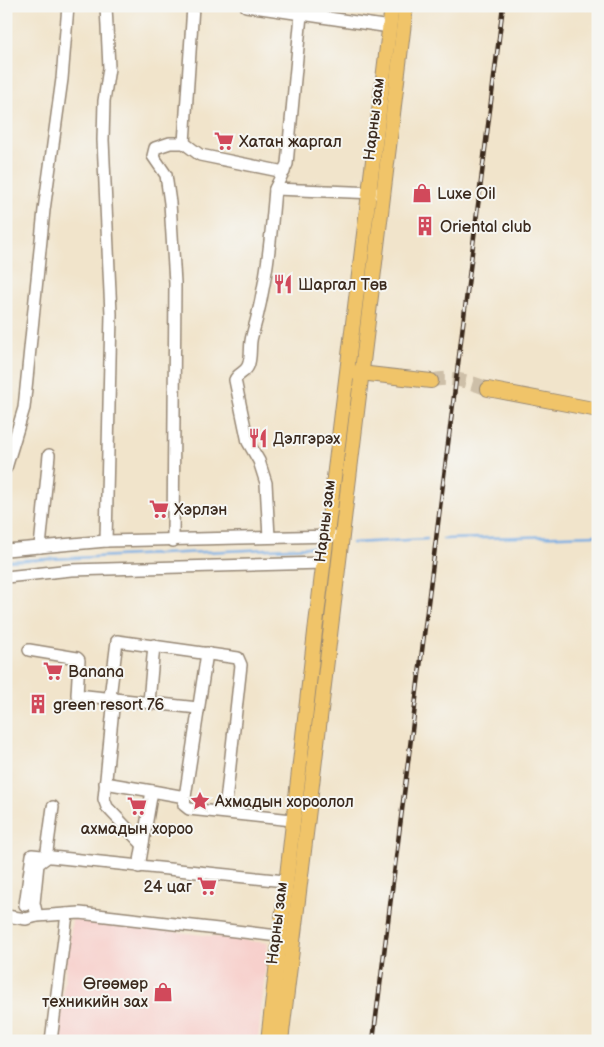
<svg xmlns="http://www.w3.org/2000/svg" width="604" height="1047" viewBox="0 0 604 1047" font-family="'Balsamiq Sans',sans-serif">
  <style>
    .built { fill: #f7d0cc }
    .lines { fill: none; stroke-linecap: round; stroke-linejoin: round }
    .stream { stroke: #75ace4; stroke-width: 2.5 }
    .major-tunnel { stroke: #cdbfa8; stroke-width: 14; stroke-dasharray: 14 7; stroke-linecap: butt }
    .minor-casing { stroke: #968774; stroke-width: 14 }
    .major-casing { stroke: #968774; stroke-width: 16 }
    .minor { stroke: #fff; stroke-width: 11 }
    .major { stroke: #f0c469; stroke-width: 14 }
    .rail-casing { stroke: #3b2a1e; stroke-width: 4.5 }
    .rail { stroke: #f6f6f2; stroke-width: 2.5; stroke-dasharray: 8; stroke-linecap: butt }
    .labels { text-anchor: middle; stroke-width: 4; stroke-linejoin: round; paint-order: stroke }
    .street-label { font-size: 16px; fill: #3b2a1e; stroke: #f6f6f2 }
    .poi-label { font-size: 16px; fill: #3b2a1e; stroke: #f6f6f2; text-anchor: start }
  </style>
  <rect width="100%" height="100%" fill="#f6f6f2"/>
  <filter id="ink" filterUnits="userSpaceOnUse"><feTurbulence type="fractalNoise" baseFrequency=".02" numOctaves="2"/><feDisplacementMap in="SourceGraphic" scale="10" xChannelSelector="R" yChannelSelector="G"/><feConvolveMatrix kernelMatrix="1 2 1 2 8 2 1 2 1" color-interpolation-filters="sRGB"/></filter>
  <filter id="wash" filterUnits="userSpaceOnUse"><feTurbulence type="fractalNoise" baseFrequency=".0096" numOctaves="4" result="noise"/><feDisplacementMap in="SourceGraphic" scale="20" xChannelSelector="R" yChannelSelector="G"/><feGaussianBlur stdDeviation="1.12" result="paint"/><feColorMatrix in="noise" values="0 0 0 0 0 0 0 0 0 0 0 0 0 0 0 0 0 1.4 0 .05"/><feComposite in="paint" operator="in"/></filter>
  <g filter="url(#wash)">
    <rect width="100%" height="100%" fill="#f1e4cb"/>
    <path class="built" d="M 72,919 L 268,943 L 258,1041 L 57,1041 Z"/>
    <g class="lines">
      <g class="stream">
        <path d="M 443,539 L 598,535"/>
        <path d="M 352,543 L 427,539"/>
        <path d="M 6,561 L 313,547"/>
      </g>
    </g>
  </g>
  <g filter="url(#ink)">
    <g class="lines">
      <path class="major-tunnel" d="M 431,381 C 448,375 472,382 488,389"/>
      <defs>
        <g id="minor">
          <path d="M 106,6 L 109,68 L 104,101 L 103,140 L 111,314 L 106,541"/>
          <path d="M 246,6 L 390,27"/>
          <path d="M 301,15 L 287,164 L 275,189 L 376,193"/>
          <path d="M 184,143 L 193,6"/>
          <path d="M 6,468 L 24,408 L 44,210 L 62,79 L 68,6"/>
          <path d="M 269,537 L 266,483 L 259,461 L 248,442 L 235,380 C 238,373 245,373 248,366 C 252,357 249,346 252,336 C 266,289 271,238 275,189"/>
          <path d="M 173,541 L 175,283 L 170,203 L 166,175 L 153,156 L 155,148 L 170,143 L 184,143 L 200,155 L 284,172"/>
          <path d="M 40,547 L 49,455"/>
          <path d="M 6,550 L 106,541 L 334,536"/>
          <path d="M 6,577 L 71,570 L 324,563"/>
          <path d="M 29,650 L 77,658 L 79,660 L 77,695 L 198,708"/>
          <path d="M 110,697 L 117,641 L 238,658 L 241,665 L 225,811"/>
          <path d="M 114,698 L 104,799 L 107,807 L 141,843"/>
          <path d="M 149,702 L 154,645"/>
          <path d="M 105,783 L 152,791"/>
          <path d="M 185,797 L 207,653"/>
          <path d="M 139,867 L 152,791 L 185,797 L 184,805 L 189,809 L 292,820"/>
          <path d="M 25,905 L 32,855 L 285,881"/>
          <path d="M 6,916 L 26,919 L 37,916 L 80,913 L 278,936"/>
          <path d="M 37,916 L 34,903 L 38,864 L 46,858 L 53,807"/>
          <path d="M 51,1041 L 67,914"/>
        </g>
        <g id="major">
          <path d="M 351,372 L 431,381"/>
          <path d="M 488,389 L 598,410"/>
          <path d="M 268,1041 L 315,632 L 392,6"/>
          <path d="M 281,1041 L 406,6"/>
        </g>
      </defs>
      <use href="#minor" class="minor-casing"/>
      <use href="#major" class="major-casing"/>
      <use href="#minor" class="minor"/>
      <use href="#major" class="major"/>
      <defs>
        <path id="rail" d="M 373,1041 L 503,6"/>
      </defs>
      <use href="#rail" class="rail-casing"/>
      <use href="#rail" class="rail"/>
    </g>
  </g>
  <defs>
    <symbol id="supermarket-bare" viewBox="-9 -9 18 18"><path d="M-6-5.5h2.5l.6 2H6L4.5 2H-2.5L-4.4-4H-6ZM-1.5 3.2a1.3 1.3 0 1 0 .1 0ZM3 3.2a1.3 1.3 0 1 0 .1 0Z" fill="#d1495b" stroke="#f6f6f2" stroke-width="2.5" paint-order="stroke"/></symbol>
    <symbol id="shop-bare" viewBox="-9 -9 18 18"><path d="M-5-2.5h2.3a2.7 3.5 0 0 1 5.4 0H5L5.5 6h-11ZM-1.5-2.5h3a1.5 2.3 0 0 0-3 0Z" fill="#d1495b" stroke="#f6f6f2" stroke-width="2.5" paint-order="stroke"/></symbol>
    <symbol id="building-bare" viewBox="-9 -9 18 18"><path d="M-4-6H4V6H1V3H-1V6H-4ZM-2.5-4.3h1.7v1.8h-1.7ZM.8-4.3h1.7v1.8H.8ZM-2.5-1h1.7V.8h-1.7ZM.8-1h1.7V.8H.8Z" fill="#d1495b" stroke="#f6f6f2" stroke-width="2.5" paint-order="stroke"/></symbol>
    <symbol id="restaurant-bare" viewBox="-9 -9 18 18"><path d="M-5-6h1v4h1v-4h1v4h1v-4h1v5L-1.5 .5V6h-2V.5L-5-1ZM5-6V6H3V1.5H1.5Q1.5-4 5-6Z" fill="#d1495b" stroke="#f6f6f2" stroke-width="2.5" paint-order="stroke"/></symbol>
    <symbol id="sight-bare" viewBox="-9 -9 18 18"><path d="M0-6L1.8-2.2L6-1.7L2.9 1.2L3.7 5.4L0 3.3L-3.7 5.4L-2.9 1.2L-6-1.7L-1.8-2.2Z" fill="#d1495b" stroke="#f6f6f2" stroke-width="2.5" paint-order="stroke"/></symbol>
  </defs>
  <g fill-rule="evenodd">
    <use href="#supermarket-bare" x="210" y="127" width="28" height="28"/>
    <use href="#shop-bare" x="408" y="179" width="28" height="28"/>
    <use href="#building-bare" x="411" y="212" width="28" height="28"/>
    <use href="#restaurant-bare" x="269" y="270" width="28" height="28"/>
    <use href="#restaurant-bare" x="244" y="424" width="28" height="28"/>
    <use href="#supermarket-bare" x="145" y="495" width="28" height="28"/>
    <use href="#supermarket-bare" x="39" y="657" width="28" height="28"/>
    <use href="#building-bare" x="24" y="690" width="28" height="28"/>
    <use href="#sight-bare" x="186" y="787" width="28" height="28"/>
    <use href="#supermarket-bare" x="123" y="792" width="28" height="28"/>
    <use href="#supermarket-bare" x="193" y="872" width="28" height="28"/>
    <use href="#shop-bare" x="149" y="978" width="28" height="28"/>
  </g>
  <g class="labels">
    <g class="street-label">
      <text transform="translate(373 119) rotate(-83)" y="6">Нарны зам</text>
      <text transform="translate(324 521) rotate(-83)" y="6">Нарны зам</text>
      <text transform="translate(276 923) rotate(-83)" y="6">Нарны зам</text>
    </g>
    <g class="poi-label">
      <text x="239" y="147">Хатан жаргал</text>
      <text x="437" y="199">Luxe Oil</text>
      <text x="440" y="232">Oriental club</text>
      <text x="298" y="290">Шаргал Төв</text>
      <text x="273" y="444">Дэлгэрэх</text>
      <text x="174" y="515">Хэрлэн</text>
      <text x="68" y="677">Banana</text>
      <text x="53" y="710">green resort 76</text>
      <text x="215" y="807">Ахмадын хороолол</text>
      <text x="137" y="834" text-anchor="middle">ахмадын хороо</text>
      <text x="192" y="892" text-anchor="end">24 цаг</text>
      <text x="148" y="989" text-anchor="end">Өгөөмөр<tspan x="148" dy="18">техникийн зах</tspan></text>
    </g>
  </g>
  <rect width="604" height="1047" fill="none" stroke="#f6f6f2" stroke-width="25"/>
</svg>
